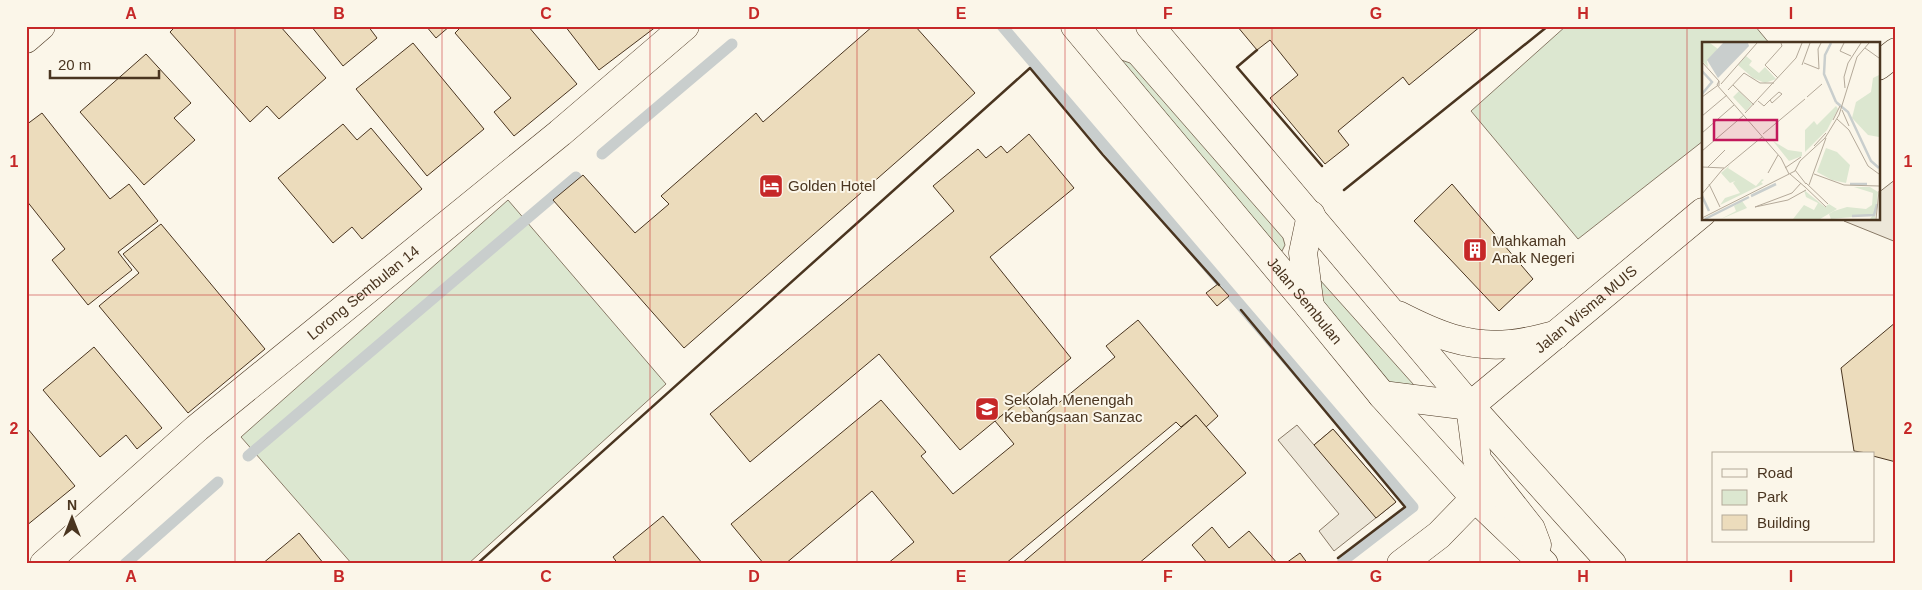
<svg xmlns="http://www.w3.org/2000/svg" width="1922" height="590" viewBox="0 0 1922 590" font-family="Helvetica,sans-serif">
  <style>
    .green { fill: #dce7d0; stroke: #887966 }
    .parking { fill: #ede7d9; stroke: #887966 }
    .lines { fill: none; stroke-linecap: round; stroke-linejoin: round }
    .stream { stroke: #c9cecd; stroke-width: 11 }
    .building { fill: #ecdcbc; stroke: #4a3520 }
    .street-casing { stroke: #4a3520; stroke-width: 29 }
    .primary-casing { stroke: #4a3520; stroke-width: 29 }
    .street { stroke: #fbf6e9; stroke-width: 28 }
    .primary { stroke: #fbf6e9; stroke-width: 28 }
    .wall { stroke: #4a3520; stroke-width: 2.5 }
    .grid { fill: none; stroke: #c62828; stroke-width: 1; stroke-opacity: 0.55 }
    .labels { text-anchor: middle; stroke-width: 4; stroke-linejoin: round; paint-order: stroke }
    .poi-label { font-size: 15px; fill: #4a3520; stroke: #fbf6e9; text-anchor: start }
    .street-label { font-size: 15px; fill: #4a3520; stroke: #fbf6e9 }
    .inset-river { fill: none; stroke: #c9cecd; stroke-width: 2.5 }
    .inset-road { fill: none; stroke: #b4a999; stroke-width: 1 }
    .view { fill: #c2185b; fill-opacity: 0.15; stroke: #c2185b; stroke-width: 2.5 }
    .inset-edge { fill: none; stroke: #4a3520; stroke-width: 2.5 }
    .neatline { fill: none; stroke: #c62828; stroke-width: 2 }
    .grid-label { font-size: 16px; text-anchor: middle; font-weight: bold; fill: #c62828 }
  </style>
  <rect width="100%" height="100%" fill="#fbf6e9"/>
  <g class="green">
    <path d="M 1566,26 L 1755,26 L 1770,44 L 1703,44 L 1703,141 L 1578,239 L 1471,111 Z"/>
    <path d="M 1092,50 L 1130,63 L 1283,238 L 1285,245 L 1282,251 L 1276,254 Z"/>
    <path d="M 508,200 L 666,384 L 468,564 L 352,564 L 241,437 Z"/>
    <path d="M 1320,280 L 1422,394 L 1384,385 L 1320,311 Z"/>
  </g>
  <g class="parking">
    <path d="M 1896,179 L 1896,242 L 1844,221 L 1847,219 L 1878,219 L 1878,193 Z"/>
    <path d="M 1297,425 L 1314,445 L 1333,429 L 1396,502 L 1334,551 L 1319,531 L 1339,514 L 1278,440 Z"/>
  </g>
  <g class="lines">
    <g class="stream">
      <path d="M 1002,26 L 1413,507 L 1343,561"/>
      <path d="M 602,154 L 732,44"/>
      <path d="M 248,456 L 576,177"/>
      <path d="M 125,564 L 218,482"/>
    </g>
  </g>
  <g class="building">
    <path d="M 176,26 L 280,26 L 326,78 L 279,119 L 267,106 L 250,122 L 170,32 Z"/>
    <path d="M 311,26 L 368,26 L 377,38 L 343,66 Z"/>
    <path d="M 426,26 L 450,26 L 436,38 Z"/>
    <path d="M 462,26 L 528,26 L 577,84 L 514,136 L 494,112 L 511,98 L 455,33 Z"/>
    <path d="M 565,26 L 657,26 L 599,70 Z"/>
    <path d="M 873,26 L 915,26 L 975,93 L 684,348 L 553,200 L 583,175 L 635,233 L 669,204 L 661,196 L 756,113 L 763,122 Z"/>
    <path d="M 1237,26 L 1481,26 L 1409,85 L 1403,77 L 1338,131 L 1349,145 L 1325,164 L 1270,98 L 1298,75 L 1270,40 L 1257,50 Z"/>
    <path d="M 413,43 L 484,129 L 427,176 L 356,89 Z"/>
    <path d="M 146,54 L 191,103 L 174,118 L 195,140 L 144,185 L 80,112 Z"/>
    <path d="M 42,113 L 110,199 L 129,184 L 158,221 L 118,252 L 132,270 L 88,305 L 52,260 L 65,249 L 26,200 L 26,125 Z"/>
    <path d="M 343,124 L 357,140 L 371,128 L 422,189 L 362,239 L 352,227 L 333,243 L 278,178 Z"/>
    <path d="M 1029,134 L 1074,188 L 990,257 L 1071,358 L 960,450 L 879,354 L 750,462 L 710,414 L 954,211 L 933,186 L 978,149 L 986,158 L 1001,146 L 1007,153 Z"/>
    <path d="M 1452,184 L 1533,279 L 1499,311 L 1414,221 Z"/>
    <path d="M 161,224 L 265,349 L 188,413 L 99,306 L 139,273 L 123,254 Z"/>
    <path d="M 1218,284 L 1229,296 L 1217,306 L 1206,293 Z"/>
    <path d="M 1138,320 L 1218,416 L 1206,427 L 1196,415 L 1181,427 L 1176,422 L 1005,564 L 887,564 L 914,542 L 872,491 L 785,564 L 764,564 L 731,524 L 881,400 L 926,452 L 921,456 L 953,494 L 1014,444 L 995,421 L 1022,399 L 1039,419 L 1115,357 L 1106,346 Z"/>
    <path d="M 1896,322 L 1896,462 L 1873,456 L 1873,454 L 1854,451 L 1841,368 Z"/>
    <path d="M 94,347 L 162,428 L 137,449 L 126,435 L 100,457 L 43,390 Z"/>
    <path d="M 1196,415 L 1246,473 L 1138,564 L 1021,564 Z"/>
    <path d="M 28,429 L 75,486 L 26,526 L 26,430 Z"/>
    <path d="M 1333,429 L 1396,502 L 1376,518 L 1314,445 Z"/>
    <path d="M 663,516 L 703,564 L 618,564 L 613,557 Z"/>
    <path d="M 1212,527 L 1229,548 L 1249,531 L 1278,564 L 1208,564 L 1192,545 Z"/>
    <path d="M 299,533 L 324,564 L 262,564 Z"/>
    <path d="M 1300,553 L 1308,564 L 1287,564 L 1286,563 Z"/>
  </g>
  <g class="lines">
    <defs>
      <g id="street">
        <path d="M 26,39 L 41,26"/>
        <path d="M 1878,66 L 1896,52"/>
        <path id="s1" d="M 1470,406 L 1703,212"/>
        <path id="s2" d="M 44,564 L 197,428 L 560,133 L 685,26"/>
        <path d="M 1401,564 L 1439,535 L 1475,498"/>
      </g>
      <g id="primary">
        <path id="s3" d="M 1075,26 L 1310,307 L 1382,395 L 1475,498 L 1544,564"/>
        <path d="M 1150,26 L 1470,406 L 1612,564"/>
        <path d="M 1310,307 L 1303,253 L 1311,215"/>
        <path d="M 1398,315 C 1435,334 1467,348 1510,344 C 1525,343 1541,338 1556,335"/>
        <path d="M 1382,395 L 1470,406"/>
        <path d="M 1470,406 L 1477,460 L 1531,529 L 1537,545"/>
      </g>
    </defs>
    <use href="#street" class="street-casing"/>
    <use href="#primary" class="primary-casing"/>
    <use href="#street" class="street"/>
    <use href="#primary" class="primary"/>
    <g class="wall">
      <path d="M 1257,50 L 1237,67 L 1322,166"/>
      <path d="M 1344,190 L 1548,26"/>
      <path d="M 1241,310 L 1405,507 L 1338,558"/>
      <path d="M 477,564 L 1030,68 L 1103,155 L 1219,285"/>
    </g>
  </g>
  <path class="grid" d="M 235,26 L 235,564M 442,26 L 442,564M 650,26 L 650,564M 857,26 L 857,564M 1065,26 L 1065,564M 1272,26 L 1272,564M 1480,26 L 1480,564M 1687,26 L 1687,564M 26,295 L 1896,295"/>
  <defs>
    <symbol id="hotel-square" viewBox="-11 -11 22 22"><rect x="-9" y="-9" width="18" height="18" rx="4" fill="#c62828" stroke="#fbf6e9"/><path d="M-6-4.5h1.5V1H6V5H4.5V3h-9V5H-6ZM-4 0a1.8 1.8 0 1 1 3.6 0ZM.5 0V-2.5h3Q6-2.5 6 0Z" fill="#fff"/></symbol>
    <symbol id="building-square" viewBox="-11 -11 22 22"><rect x="-9" y="-9" width="18" height="18" rx="4" fill="#c62828" stroke="#fbf6e9"/><path d="M-4-6H4V6H1V3H-1V6H-4ZM-2.5-4.3h1.7v1.8h-1.7ZM.8-4.3h1.7v1.8H.8ZM-2.5-1h1.7V.8h-1.7ZM.8-1h1.7V.8H.8Z" fill="#fff"/></symbol>
    <symbol id="school-square" viewBox="-11 -11 22 22"><rect x="-9" y="-9" width="18" height="18" rx="4" fill="#c62828" stroke="#fbf6e9"/><path d="M0-5L7-2L0 1L-7-2ZM-4 1L0 2.5L4 1V4Q0 6-4 4Z" fill="#fff"/></symbol>
  </defs>
  <g fill-rule="evenodd">
    <use href="#hotel-square" x="757" y="172" width="28" height="28"/>
    <use href="#building-square" x="1461" y="236" width="28" height="28"/>
    <use href="#school-square" x="973" y="395" width="28" height="28"/>
  </g>
  <g class="labels">
    <g class="poi-label">
      <text x="788" y="191">Golden Hotel</text>
      <text x="1492" y="246">Mahkamah<tspan x="1492" dy="17">Anak Negeri</tspan></text>
      <text x="1004" y="405">Sekolah Menengah<tspan x="1004" dy="17">Kebangsaan Sanzac</tspan></text>
    </g>
    <g class="street-label">
      <text dy="5" stroke="none"><textPath href="#s2" startOffset="419">Lorong Sembulan 14</textPath></text>
      <text dy="5" stroke="none"><textPath href="#s3" startOffset="358">Jalan Sembulan</textPath></text>
      <text dy="5" stroke="none"><textPath href="#s1" startOffset="151">Jalan Wisma MUIS</textPath></text>
    </g>
  </g>
  <g transform="translate(1702 42)">
    <rect width="178" height="178" fill="#fbf6e9"/>
    <path d="M 0,1 L 8,1 L 16,7 L 5,19 L 6,25 L 0,19 ZM 44,14 L 50,19 L 47,23 L 57,31 L 63,25 L 74,37 L 63,41 L 51,36 L 36,23 ZM 177,33 L 177,95 L 166,93 L 150,76 L 154,60 L 169,50 L 171,36 ZM 37,49 L 50,62 L 44,69 L 31,55 ZM 134,64 L 136,67 L 125,88 L 103,110 L 103,88 L 112,79 L 115,83 ZM 71,99 L 86,108 L 100,110 L 100,114 L 87,119 ZM 124,106 L 135,110 L 148,123 L 144,141 L 130,138 L 115,130 ZM 28,123 L 26,126 L 54,144 L 60,137 L 62,138 L 59,140 L 61,142 L 18,163 L 23,156 L 38,151 L 31,141 L 33,139 L 28,141 L 19,131 ZM 152,145 L 168,145 L 176,150 L 173,177 L 168,177 L 171,173 L 129,177 L 127,172 L 132,169 L 145,165 L 164,167 L 170,163 L 171,151 ZM 102,148 L 123,165 L 127,162 L 135,167 L 118,177 L 91,177 L 102,163 L 112,168 L 116,161 L 104,155 ZM 40,159 L 45,166 L 19,177 L 34,169 L 32,164 Z" fill="#dce7d0"/>
    <path d="M 21,1 L 46,1 L 47,4 L 16,36 L 5,18 Z" fill="#c9cecd"/>
    <path class="inset-river" d="M 129,1 L 123,13 L 122,32 L 134,60M 0,29 L 10,40 L 0,52M 134,60 L 146,70 L 169,119 L 177,126M 148,142 L 165,142M 0,154 L 7,169M 49,154 L 74,142M 150,174 L 172,173 L 175,162M 3,177 L 47,155"/>
    <path class="inset-road" d="M 142,1 L 138,9 L 149,14M 163,6 L 177,16M 0,20 L 17,39M 102,21 L 117,27 L 116,7 L 119,1M 100,23 L 108,1M 76,36 L 63,23 L 80,4 L 79,1M 19,42 L 55,1M 31,43 L 52,63M 17,44 L 17,39 L 15,43 L 79,116 L 87,132M 143,46 L 142,35 L 146,21 L 159,1M 26,48 L 42,31 L 58,41 L 72,41M 0,55 L 15,44M 105,55 L 120,42M 56,59 L 62,64 L 68,58 L 77,50 L 80,52 L 70,61 L 68,58M 140,68 L 147,84M 43,71 L 94,16 L 100,1M 0,74 L 25,53M 135,77 L 147,88 L 166,124 L 177,132M 131,78 L 138,64M 0,91 L 32,63M 61,92 L 103,57M 112,104 L 124,91M 0,109 L 42,73M 0,125 L 22,126M 6,125 L 23,108M 83,126 L 99,115M 93,128 L 104,142M 66,131 L 76,113M 88,132 L 103,145M 112,132 L 142,143 L 177,144M 104,141 L 126,162M 7,142 L 18,165M 107,143 L 124,96M 102,144 L 124,165M 0,152 L 20,128 L 60,95M 53,165 L 86,158 L 104,148M 53,165 L 90,151 L 99,141M 0,176 L 93,129 L 98,119 L 123,96 L 137,73 L 155,15 L 167,1M 174,177 L 177,149"/>
    <path class="view" d="M 12,78 L 75,78 L 75,98 L 12,98 Z"/>
    <rect width="178" height="178" class="inset-edge"/>
  </g>
  <rect width="1922" height="590" fill="none" stroke="#fbf6e9" stroke-width="55"/>
  <rect x="1712" y="452" width="162" height="90" fill="#fbf6e9" stroke="#b4a999"/>
  <rect x="1722" y="469" width="25" height="8" fill="#fbf6e9" stroke="#b4a999"/>
  <text x="1757" y="478" font-size="15" fill="#4a3520">Road</text>
  <rect x="1722" y="490" width="25" height="15" fill="#dce7d0" stroke="#b4a999"/>
  <text x="1757" y="502" font-size="15" fill="#4a3520">Park</text>
  <rect x="1722" y="515" width="25" height="15" fill="#ecdcbc" stroke="#b4a999"/>
  <text x="1757" y="528" font-size="15" fill="#4a3520">Building</text>
  <g transform="translate(72 518)" stroke="#fbf6e9" stroke-width="4" paint-order="stroke">
  <path d="M0-4L9 19L0 12L-9 19Z" fill="#4a3520"/>
  <text y="-8" font-size="14" font-weight="bold" text-anchor="middle" fill="#4a3520">N</text>
  </g>
  <path d="M50 70v8h109v-8" fill="none" stroke="#4a3520" stroke-width="2.5"/>
  <text x="58" y="70" font-size="15" fill="#4a3520" stroke="#fbf6e9" stroke-width="4" paint-order="stroke">20 m</text>
  <rect x="28" y="28" width="1866" height="534" class="neatline"/>
  <g class="grid-label">
    <text x="131" y="19">A</text>
    <text x="339" y="19">B</text>
    <text x="546" y="19">C</text>
    <text x="754" y="19">D</text>
    <text x="961" y="19">E</text>
    <text x="1168" y="19">F</text>
    <text x="1376" y="19">G</text>
    <text x="1583" y="19">H</text>
    <text x="1791" y="19">I</text>
    <text x="14" y="167">1</text>
    <text x="1908" y="167">1</text>
    <text x="14" y="434">2</text>
    <text x="1908" y="434">2</text>
    <text x="131" y="582">A</text>
    <text x="339" y="582">B</text>
    <text x="546" y="582">C</text>
    <text x="754" y="582">D</text>
    <text x="961" y="582">E</text>
    <text x="1168" y="582">F</text>
    <text x="1376" y="582">G</text>
    <text x="1583" y="582">H</text>
    <text x="1791" y="582">I</text>
  </g>
</svg>
